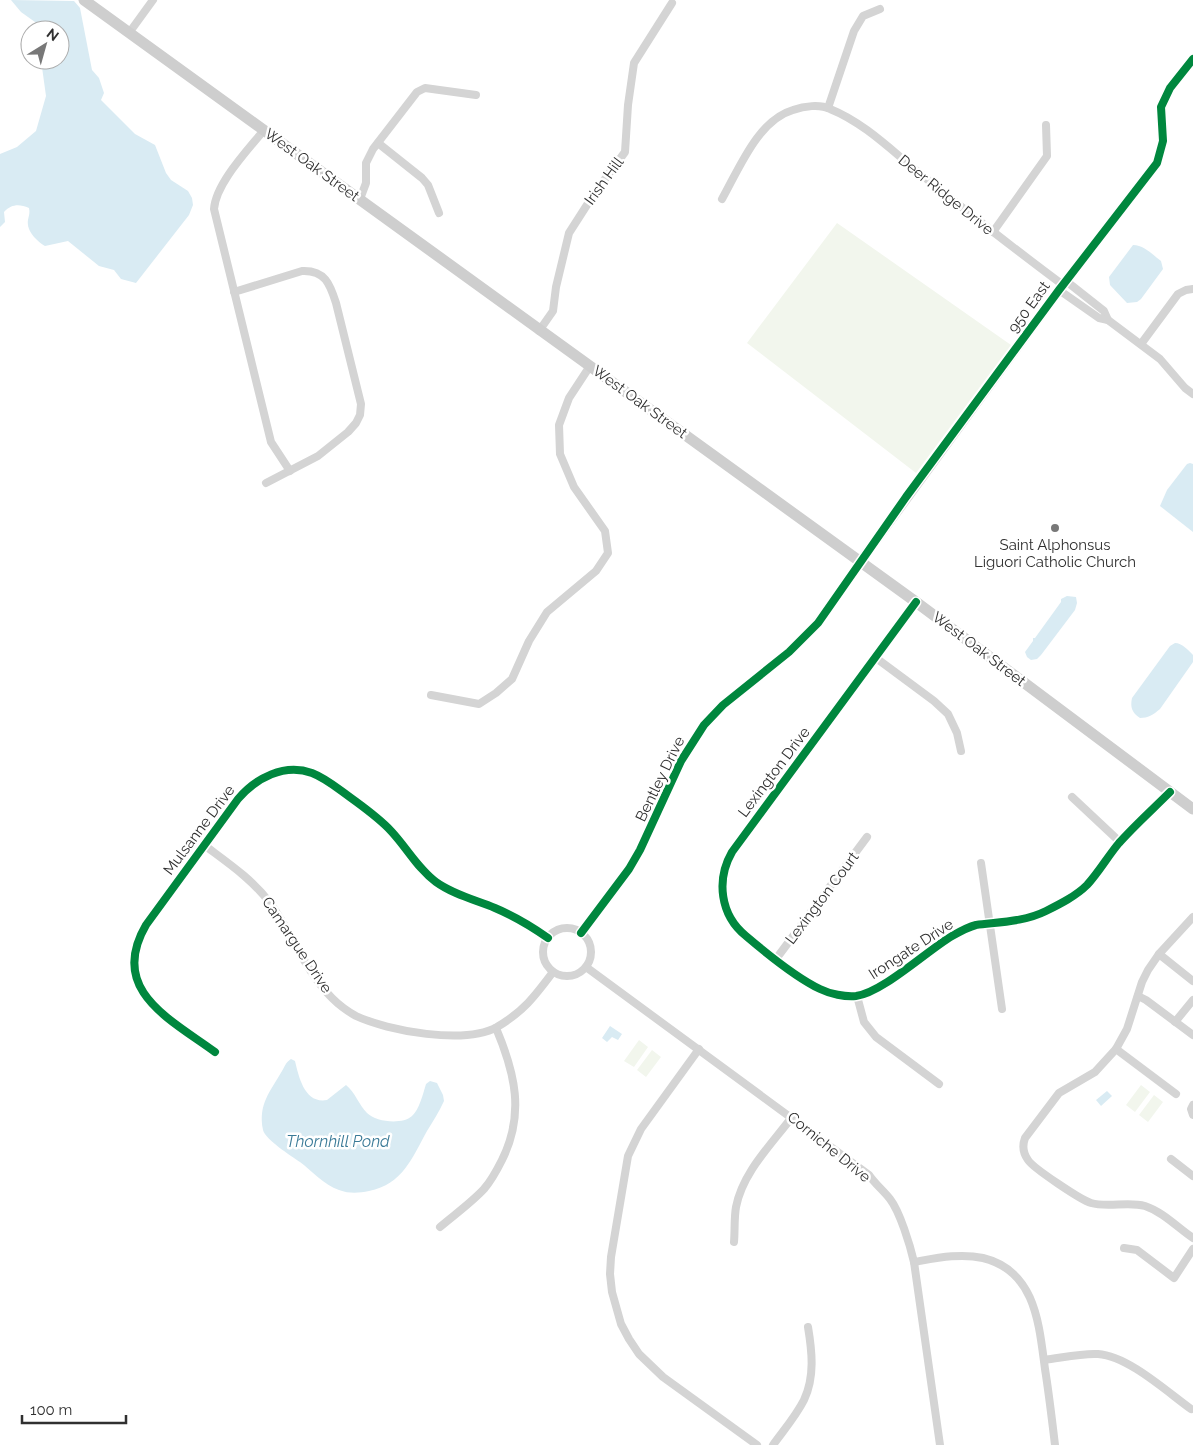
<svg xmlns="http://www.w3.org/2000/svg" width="1193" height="1445" viewBox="0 0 1193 1445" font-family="Raleway,sans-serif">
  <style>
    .green { fill: #f2f6ed }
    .water { fill: #d9ebf3 }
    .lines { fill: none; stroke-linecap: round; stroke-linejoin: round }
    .minor { stroke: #d4d4d4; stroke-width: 8 }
    .tertiary { stroke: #d4d4d4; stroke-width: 10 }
    .secondary { stroke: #cecece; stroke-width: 11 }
    .cycleway-casing { stroke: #fff; stroke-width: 11 }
    .cycleway { stroke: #00873e; stroke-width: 8 }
    .poi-dot { fill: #787878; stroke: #fff; stroke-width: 2 }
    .labels { text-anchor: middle; stroke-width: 5; stroke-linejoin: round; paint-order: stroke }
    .street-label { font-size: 15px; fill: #303030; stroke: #fff }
    .poi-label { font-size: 15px; fill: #303030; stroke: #fff }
    .water-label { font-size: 16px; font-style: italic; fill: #3a7a97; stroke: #fff }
  </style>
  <rect width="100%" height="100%" fill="#fff"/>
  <g class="green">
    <path d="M 837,223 L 1011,345 L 916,473 L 747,343 Z"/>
    <path d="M 639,1040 L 648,1047 L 634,1067 L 624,1061 Z"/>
    <path d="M 652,1050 L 661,1057 L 646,1077 L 637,1070 Z"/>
    <path d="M 1141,1085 L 1150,1092 L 1135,1112 L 1126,1105 Z"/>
    <path d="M 1154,1095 L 1163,1102 L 1148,1122 L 1139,1115 Z"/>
  </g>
  <g class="water">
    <path d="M 11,0 L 74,1 L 80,8 L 92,70 L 99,78 L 104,93 L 101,100 L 135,134 L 155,145 L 166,173 L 171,180 L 188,191 L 192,198 L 193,205 L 189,215 L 136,283 L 121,279 L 114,270 L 99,266 L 68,241 L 45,246 C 37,241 26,231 28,220 C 29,215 30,213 29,208 C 19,204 12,204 4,212 L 5,222 L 0,227 L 0,154 L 17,147 L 36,131 L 46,96 L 41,60 L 60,60 L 60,30 L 39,30 L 35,22 L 21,12 Z"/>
    <path d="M 1133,245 C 1144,245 1153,255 1161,261 L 1163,269 L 1141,299 L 1137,302 L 1127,303 L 1110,285 L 1109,277 Z"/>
    <path d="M 1190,463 L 1193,464 L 1193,532 L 1160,506 L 1167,490 L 1187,464 Z"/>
    <path d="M 1067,596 L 1076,597 L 1077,603 L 1075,610 L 1041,655 L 1037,659 L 1031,660 L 1027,657 L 1025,652 L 1033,641 L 1033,638 L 1035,638 L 1061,602 L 1061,599 Z"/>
    <path d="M 1175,643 C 1182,643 1188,650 1193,655 L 1193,662 L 1160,709 C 1153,715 1148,718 1140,718 C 1132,713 1130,707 1132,698 L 1170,646 Z"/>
    <path d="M 610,1026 L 622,1034 L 618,1040 L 612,1037 L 607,1042 L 602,1038 Z"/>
    <path d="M 291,1059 L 295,1061 C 299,1078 305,1104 327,1100 L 346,1085 C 355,1092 359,1105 367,1113 C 376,1122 402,1125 412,1116 C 419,1110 423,1094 426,1084 L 430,1081 L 437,1083 L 443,1095 L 444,1101 C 439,1112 433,1121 427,1131 C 412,1158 403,1184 369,1191 C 359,1193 350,1194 339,1190 C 324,1185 312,1171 300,1162 C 291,1156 265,1139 263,1130 C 258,1104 270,1092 282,1071 C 285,1066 286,1062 291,1059 Z"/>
    <path d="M 1107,1091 L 1112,1096 L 1101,1106 L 1096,1100 Z"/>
  </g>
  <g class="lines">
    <g class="minor">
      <path d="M 129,33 L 153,0"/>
      <path d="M 828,108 L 854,31 L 863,16 L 880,9"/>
      <path d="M 264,130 C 248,150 216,183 214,209 L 271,442 L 290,471"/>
      <path d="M 378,143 L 422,178 L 428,185 L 439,213"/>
      <path d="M 360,199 L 366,183 L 366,163 L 373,149 L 417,92 L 425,88 L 476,95"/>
      <path d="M 722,199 C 739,169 758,120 793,110 C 804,106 820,104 830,109 C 865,123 893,152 922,175 C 968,213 1015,249 1063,285"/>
      <path d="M 993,232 L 1047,156 L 1046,125"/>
      <path d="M 1066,281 L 1104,311 L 1108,320"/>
      <path d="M 1059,290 L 1099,318 L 1108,320 L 1160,359 L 1185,388 L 1193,394"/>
      <path d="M 234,292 L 302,271 C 325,270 330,284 336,303 L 361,404 L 360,415 L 356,423 L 348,432 L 318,456 L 266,483"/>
      <path d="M 539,331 L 553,311 L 556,287 L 569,233 L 594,194 L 625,152 L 628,105 L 634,63 L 672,3"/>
      <path d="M 1141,344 L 1178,294 L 1186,290 L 1193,289"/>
      <path d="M 916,602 L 732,852 C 716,880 720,915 746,936 C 766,953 797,978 820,989 C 830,994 845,997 856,996 C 882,993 928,950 952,936 C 959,932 968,927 976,925 C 999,922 1024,922 1046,911 C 1060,904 1076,896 1087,885 C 1099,872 1108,856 1119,843 C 1135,825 1153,809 1170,792"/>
      <path d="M 876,658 L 934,701 L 948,714 L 957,733 L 961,751"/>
      <path d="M 431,695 L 479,704 L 496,693 L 512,679 L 529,641 L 547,612 L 596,571 L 608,553 L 605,531 L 574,487 L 560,454 L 559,425 L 569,398 L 590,366"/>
      <path d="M 1072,797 L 1120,842"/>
      <path d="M 204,845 C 228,863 252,879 270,903 C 292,933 305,971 332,998 C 339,1005 347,1011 356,1016 C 388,1031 465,1045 497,1027 C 524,1011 535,996 553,972"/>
      <path d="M 981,863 L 1002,1009"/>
      <path d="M 1193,917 L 1159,954 L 1148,970 L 1142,982 L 1127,1029 L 1116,1049 L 1095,1072 L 1059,1093 L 1025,1138 C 1022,1146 1023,1153 1028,1160 C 1033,1168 1081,1200 1091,1203 C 1108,1208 1128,1201 1145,1206 C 1163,1212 1177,1227 1193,1238"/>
      <circle cx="567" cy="952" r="24"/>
      <path d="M 581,933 C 602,906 625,880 640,850 C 662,809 675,762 704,725 C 728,695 762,677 790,651 C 818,625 838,594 860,562"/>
      <path d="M 1159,954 L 1193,981"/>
      <path d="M 776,959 L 867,837"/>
      <path d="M 586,967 L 869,1175 C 875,1184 883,1190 890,1199 C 900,1212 910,1245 914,1262 L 940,1445"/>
      <path d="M 857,996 L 864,1022 L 876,1037 L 939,1084"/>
      <path d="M 1138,996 L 1146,1000 L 1193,1035"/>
      <path d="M 1175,1022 L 1193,1000"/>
      <path d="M 699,1049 L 641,1129 L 628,1156 L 611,1257 L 610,1274 L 612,1292 L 621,1324 L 629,1339 L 639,1354 L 663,1377 L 757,1445"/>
      <path d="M 1116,1049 L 1176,1094"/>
      <path d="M 215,1052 C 170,1019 108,990 146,925 L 238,799 C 256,778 284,763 312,773 C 325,778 336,787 347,795 C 363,807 378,817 391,831 C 407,848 418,869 436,882 C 454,895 476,900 495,908 C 514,916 531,926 548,938"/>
      <path d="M 1193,1105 L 1191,1109 L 1193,1115"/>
      <path d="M 1171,1159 L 1193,1176"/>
      <path d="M 440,1227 C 454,1215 471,1203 484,1189 C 491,1181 497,1170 502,1160 C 525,1114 515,1073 496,1028"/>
      <path d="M 734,1242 C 735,1231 734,1218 736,1207 C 743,1172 771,1145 792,1117"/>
      <path d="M 1124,1248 L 1137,1250 L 1174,1278 L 1193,1249"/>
      <path d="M 914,1262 C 937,1258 960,1253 983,1258 C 1036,1271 1039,1325 1045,1369 C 1049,1394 1052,1420 1055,1445"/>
      <path d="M 1044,1360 C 1061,1358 1081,1353 1098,1354 C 1128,1356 1166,1391 1191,1409"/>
      <path d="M 773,1445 C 783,1431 796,1416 804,1400 C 815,1377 812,1351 808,1327"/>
    </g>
    <path class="tertiary" d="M 860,562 L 1059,290 L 1157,163 L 1163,141 L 1161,107 L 1170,88 L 1193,59"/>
    <path class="secondary" d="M 84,0 L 916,602 L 1193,809"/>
    <defs>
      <g id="cycleway">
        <path d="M 916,602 L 732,852 C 716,880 720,915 746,936 C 766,953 797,978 820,989 C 830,994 845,997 856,996 C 882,993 928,950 952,936 C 959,932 968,927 976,925 C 999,922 1024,922 1046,911 C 1060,904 1076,896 1087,885 C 1099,872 1108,856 1119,843 C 1135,825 1153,809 1170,792"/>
        <path d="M 581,933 L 629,869 L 640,850 L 681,761 L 704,725 L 723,705 L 789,652 L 818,623 L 906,497 L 1059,290 L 1157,163 L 1163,141 L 1161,107 L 1170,88 L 1193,59"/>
        <path d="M 215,1052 C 170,1019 108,990 146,925 L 238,799 C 256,778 284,763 312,773 C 325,778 336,787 347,795 C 363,807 378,817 391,831 C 407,848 418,869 436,882 C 454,895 476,900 495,908 C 514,916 531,926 548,938"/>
      </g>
    </defs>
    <use href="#cycleway" class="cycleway-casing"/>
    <use href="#cycleway" class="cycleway"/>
  </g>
  <circle class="poi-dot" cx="1055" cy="528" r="5"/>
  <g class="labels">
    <g class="street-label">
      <text transform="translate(312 165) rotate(36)" y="5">West Oak Street</text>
      <text transform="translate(604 181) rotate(-54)" y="5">Irish Hill</text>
      <text transform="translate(946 195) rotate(39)" y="5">Deer Ridge Drive</text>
      <text transform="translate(1029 307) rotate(-54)" y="5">950 East</text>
      <text transform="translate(640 402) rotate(36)" y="5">West Oak Street</text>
      <text transform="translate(979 649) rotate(37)" y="5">West Oak Street</text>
      <text transform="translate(774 772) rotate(-53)" y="5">Lexington Drive</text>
      <text transform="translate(660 779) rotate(-64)" y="5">Bentley Drive</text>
      <text transform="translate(199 830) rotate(-53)" y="5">Mulsanne Drive</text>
      <text transform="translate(822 898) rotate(-53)" y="5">Lexington Court</text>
      <text transform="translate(297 945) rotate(56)" y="5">Camargue Drive</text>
      <text transform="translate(911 949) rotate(-33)" y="5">Irongate Drive</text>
      <text transform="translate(829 1147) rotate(39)" y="5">Corniche Drive</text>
    </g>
    <g class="poi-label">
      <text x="1055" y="550">Saint Alphonsus<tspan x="1055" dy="17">Liguori Catholic Church</tspan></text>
    </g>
    <g class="water-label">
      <text x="338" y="1147">Thornhill Pond</text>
    </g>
  </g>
  <g transform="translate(45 45) rotate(37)"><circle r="24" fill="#ffffff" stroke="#acacac"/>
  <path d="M0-4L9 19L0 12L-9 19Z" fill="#787878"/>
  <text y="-8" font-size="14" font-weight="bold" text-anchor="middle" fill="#303030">N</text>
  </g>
  <path d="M22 1415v8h104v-8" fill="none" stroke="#303030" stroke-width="2.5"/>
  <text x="30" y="1415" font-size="15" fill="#303030" stroke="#ffffff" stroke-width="4" paint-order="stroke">100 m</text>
</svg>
